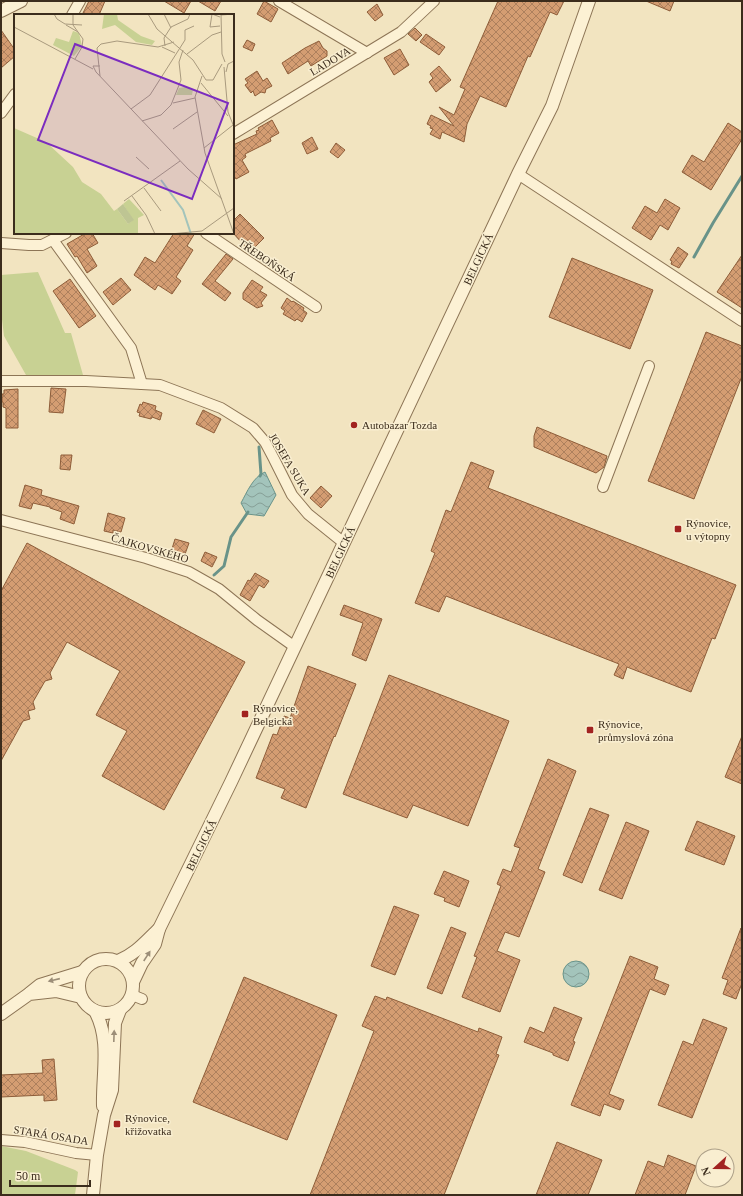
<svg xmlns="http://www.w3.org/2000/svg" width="743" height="1196" viewBox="0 0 743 1196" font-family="'Times New Roman',serif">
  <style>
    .green { fill: #c8d193 }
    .water { fill: url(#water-waves); stroke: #699389 }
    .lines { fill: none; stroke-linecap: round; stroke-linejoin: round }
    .stream { stroke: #699389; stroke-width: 3 }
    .building { fill: url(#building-cross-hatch); stroke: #8e5d39 }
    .minor-casing { stroke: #8d7556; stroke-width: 12 }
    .tertiary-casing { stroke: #8d7556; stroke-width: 14 }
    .minor { stroke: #fcf1d4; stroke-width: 10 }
    .tertiary { stroke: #fcf1d4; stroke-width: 12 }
    .oneway { fill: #9c8e78 }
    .poi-dot { fill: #a22320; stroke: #f9eed0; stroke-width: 1.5 }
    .labels { text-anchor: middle; stroke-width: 3; stroke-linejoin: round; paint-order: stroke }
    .street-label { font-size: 11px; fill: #3b2c1c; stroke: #f9eed0 }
    .poi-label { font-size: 11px; fill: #3b2c1c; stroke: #f9eed0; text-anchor: start }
    .inset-river { fill: none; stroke: #a3c4bb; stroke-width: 2 }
    .inset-road { fill: none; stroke: #a99a7e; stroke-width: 1 }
    .view { fill: #7b2cbf; fill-opacity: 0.15; stroke: #7b2cbf; stroke-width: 2 }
    .inset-edge { fill: none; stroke: #3b2c1c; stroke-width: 2 }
  </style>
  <defs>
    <pattern id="water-waves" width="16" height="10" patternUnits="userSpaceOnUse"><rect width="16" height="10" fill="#a3c4bb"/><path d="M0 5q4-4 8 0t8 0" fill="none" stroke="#869f97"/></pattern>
    <pattern id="building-cross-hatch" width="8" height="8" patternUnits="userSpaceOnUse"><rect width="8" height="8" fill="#d49d72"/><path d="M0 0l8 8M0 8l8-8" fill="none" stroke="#ad805d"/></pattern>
  </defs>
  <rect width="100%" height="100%" fill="#f2e4c0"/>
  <g class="green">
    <path d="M 38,272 L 65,333 L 71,333 L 83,375 L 26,375 L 4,336 L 1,311 L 1,275 Z"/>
    <path d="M 1,1146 L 26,1151 L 75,1170 L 78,1172 L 75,1195 L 1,1195 Z"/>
  </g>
  <g class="water">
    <path d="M 265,472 L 276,495 L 264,516 L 247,514 L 241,503 C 247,492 253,477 265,472 Z"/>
    <circle cx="576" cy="974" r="13"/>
  </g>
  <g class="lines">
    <g class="stream">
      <path d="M 694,257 L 713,223 L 742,176"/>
      <path d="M 259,447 L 261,474 L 260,476"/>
      <path d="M 214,575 L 224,566 L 231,537 L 248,512"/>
    </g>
  </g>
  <g class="building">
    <path d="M 89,1 L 105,1 L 99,15 L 82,15 Z"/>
    <path d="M 164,1 L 191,1 L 184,13 Z"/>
    <path d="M 198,1 L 221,1 L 215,11 Z"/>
    <path d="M 264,1 L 278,9 L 271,22 L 257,14 Z"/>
    <path d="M 498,1 L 564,1 L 557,15 L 550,12 L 530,57 L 528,56 L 506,107 L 480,96 L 467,124 L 464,142 L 442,132 L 440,139 L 430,134 L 433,129 L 430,128 L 431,126 L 427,124 L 431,115 L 454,126 L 439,107 L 454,115 L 465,89 L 460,87 Z"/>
    <path d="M 646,1 L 674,1 L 670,11 Z"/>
    <path d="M 377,4 L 383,15 L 375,21 L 367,12 Z"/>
    <path d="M 415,28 L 422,35 L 416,41 L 408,34 Z"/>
    <path d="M 1,30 L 15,50 L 15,56 L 1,68 Z"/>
    <path d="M 426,34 L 445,47 L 439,55 L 420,42 Z"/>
    <path d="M 247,40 L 255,44 L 252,51 L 243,47 Z"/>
    <path d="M 319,41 L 323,48 L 327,51 L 327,56 L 311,66 L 308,61 L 288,74 L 282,63 L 305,48 Z"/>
    <path d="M 400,49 L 409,65 L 394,75 L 384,58 Z"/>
    <path d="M 439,66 L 451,80 L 436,92 L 429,82 L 433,78 L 430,74 Z"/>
    <path d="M 257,71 L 263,81 L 267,78 L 272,86 L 266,89 L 265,93 L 261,92 L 255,96 L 253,91 L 251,93 L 245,85 L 248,83 L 245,79 Z"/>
    <path d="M 272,120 L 279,133 L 270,138 L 271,141 L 245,154 L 246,157 L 242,160 L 249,172 L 236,179 L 233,174 L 233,145 L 257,134 L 256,131 L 259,130 L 258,128 Z"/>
    <path d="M 728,123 L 742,132 L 742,139 L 711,190 L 682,172 L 692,155 L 704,162 Z"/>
    <path d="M 312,137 L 318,149 L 307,154 L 302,143 Z"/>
    <path d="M 336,143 L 345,150 L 338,158 L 330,152 Z"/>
    <path d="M 665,199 L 680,208 L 668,230 L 660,225 L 651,240 L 632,228 L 645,206 L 657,213 Z"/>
    <path d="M 240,214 L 264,238 L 250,252 L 233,233 L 233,221 Z"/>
    <path d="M 86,233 L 92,233 L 98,243 L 87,249 L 97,266 L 87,273 L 77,256 L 75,257 L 67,244 Z"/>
    <path d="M 174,233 L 195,233 L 187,246 L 193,250 L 176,277 L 181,281 L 172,294 L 158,285 L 155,290 L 134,275 L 145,257 L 155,263 Z"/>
    <path d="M 678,247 L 688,254 L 679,268 L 671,264 L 672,261 L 670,260 Z"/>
    <path d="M 226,254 L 233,259 L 215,281 L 231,293 L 225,301 L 202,284 Z"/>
    <path d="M 742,255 L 742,308 L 717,292 Z"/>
    <path d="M 572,258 L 653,290 L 630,349 L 549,317 Z"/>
    <path d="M 121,278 L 131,290 L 113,305 L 103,292 Z"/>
    <path d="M 70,279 L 96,316 L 79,328 L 53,291 Z"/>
    <path d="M 252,280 L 263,287 L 260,291 L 267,295 L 261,303 L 263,306 L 257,308 L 243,299 L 243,293 Z"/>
    <path d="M 287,298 L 292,302 L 293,301 L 304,308 L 303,310 L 307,313 L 302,322 L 297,319 L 295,321 L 283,314 L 285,311 L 281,308 Z"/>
    <path d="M 706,332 L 742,346 L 742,376 L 694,499 L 648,481 Z"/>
    <path d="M 51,388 L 66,389 L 63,413 L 49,412 Z"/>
    <path d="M 18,389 L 18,428 L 6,428 L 6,408 L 3,407 L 3,402 L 2,402 L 2,394 L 4,394 L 4,390 Z"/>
    <path d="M 143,402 L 156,406 L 155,410 L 162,413 L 160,420 L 152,417 L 151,419 L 139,416 L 140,413 L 137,412 L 140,404 L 142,405 Z"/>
    <path d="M 203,410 L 221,419 L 214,433 L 196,424 Z"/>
    <path d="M 537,427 L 607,456 L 604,467 L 596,473 L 534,447 L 534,436 Z"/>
    <path d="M 61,455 L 72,455 L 70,470 L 60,469 Z"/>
    <path d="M 471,462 L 494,471 L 488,488 L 736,585 L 715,639 L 712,638 L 691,692 L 627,667 L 623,679 L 614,675 L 619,664 L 446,596 L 439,612 L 415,603 L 435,553 L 431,551 L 446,510 L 451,512 Z"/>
    <path d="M 25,485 L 42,490 L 41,495 L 79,506 L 74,524 L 60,519 L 62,512 L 50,508 L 50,507 L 33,503 L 31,509 L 19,506 Z"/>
    <path d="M 321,486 L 332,496 L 321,508 L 310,498 Z"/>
    <path d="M 108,513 L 125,518 L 121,532 L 113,530 L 113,533 L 104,531 Z"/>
    <path d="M 175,539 L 189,543 L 184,557 L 171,552 Z"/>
    <path d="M 27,543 L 245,662 L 164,810 L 102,776 L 127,731 L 96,715 L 120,671 L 67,642 L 50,673 L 52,679 L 45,681 L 33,702 L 35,709 L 28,711 L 30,719 L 23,721 L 1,761 L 1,591 Z"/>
    <path d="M 205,552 L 217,557 L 212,567 L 201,561 Z"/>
    <path d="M 255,573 L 269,581 L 264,588 L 259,585 L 250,601 L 240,595 L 248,580 L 250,581 Z"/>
    <path d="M 344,605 L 382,619 L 366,661 L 352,655 L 363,623 L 340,615 Z"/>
    <path d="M 308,666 L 356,684 L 335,737 L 334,736 L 306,808 L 281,798 L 285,789 L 256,778 L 273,734 L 277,735 L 284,716 L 290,718 Z"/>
    <path d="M 389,675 L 509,721 L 468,826 L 413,805 L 407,818 L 343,794 Z"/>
    <path d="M 742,736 L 742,784 L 725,777 Z"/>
    <path d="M 548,759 L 576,771 L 538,869 L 545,872 L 519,937 L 505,932 L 497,951 L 520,960 L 500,1012 L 462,997 L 477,957 L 474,956 L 501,886 L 497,884 L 503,869 L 511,872 L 520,848 L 514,846 Z"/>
    <path d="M 590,808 L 609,815 L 582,883 L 563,875 Z"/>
    <path d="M 697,821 L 735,836 L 724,865 L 685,850 Z"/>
    <path d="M 626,822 L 649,831 L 622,899 L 599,890 Z"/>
    <path d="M 444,871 L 469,881 L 459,907 L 444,901 L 445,898 L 434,894 Z"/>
    <path d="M 394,906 L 419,915 L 395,975 L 371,966 Z"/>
    <path d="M 451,927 L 466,933 L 442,994 L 427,988 Z"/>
    <path d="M 741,928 L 742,983 L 736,999 L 723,994 L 728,980 L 722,978 Z"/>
    <path d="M 630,956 L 658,967 L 654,979 L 669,985 L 665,995 L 650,989 L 609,1094 L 624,1100 L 620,1110 L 604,1104 L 600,1116 L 571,1105 Z"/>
    <path d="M 244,977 L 337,1015 L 287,1140 L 193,1102 Z"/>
    <path d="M 375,996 L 386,1000 L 387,997 L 478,1032 L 479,1028 L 502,1037 L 496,1054 L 499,1055 L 444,1195 L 310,1195 L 374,1031 L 362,1026 Z"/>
    <path d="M 554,1007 L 582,1018 L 573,1041 L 575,1042 L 568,1061 L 553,1055 L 553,1053 L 524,1042 L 530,1027 L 544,1033 Z"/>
    <path d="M 703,1019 L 727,1028 L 692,1118 L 658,1105 L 683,1041 L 693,1045 Z"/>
    <path d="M 54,1059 L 57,1100 L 44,1101 L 44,1095 L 1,1097 L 1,1075 L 43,1073 L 42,1060 Z"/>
    <path d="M 557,1142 L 602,1160 L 588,1195 L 536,1195 Z"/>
    <path d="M 668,1155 L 696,1166 L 685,1195 L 635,1195 L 648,1161 L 664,1167 Z"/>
  </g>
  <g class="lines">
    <defs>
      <g id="minor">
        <path d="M 279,1 L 367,53"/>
        <path d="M 72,15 L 80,1"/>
        <path d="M 1,113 L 15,94"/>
        <path d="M 233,134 L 401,32 L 434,1"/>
        <path d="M 518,174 L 742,321"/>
        <path d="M 206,233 L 316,307"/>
        <path d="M 53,240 L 131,348 L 142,384"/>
        <path d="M 1,243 L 29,245 L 42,245 L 66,233"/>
        <path d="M 1,381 L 86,381 L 160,385 L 221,408 L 253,428 L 265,442 L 274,459 L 292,495 L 308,514 L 344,543"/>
        <path d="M 603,487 L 649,366"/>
        <path d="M 1,520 L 146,558 L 189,572 L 219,589 L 257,620 L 295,647"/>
        <path d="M 132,995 L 142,999"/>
        <path d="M 1,1140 L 25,1142 L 76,1153 L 97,1155"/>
      </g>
      <g id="tertiary">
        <path d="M 1,11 L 21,1"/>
        <circle cx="106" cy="986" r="27"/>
        <path d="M 118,961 C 136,954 146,941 159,929"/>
        <path d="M 133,982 L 142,963 L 155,944 L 159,929 L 231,782 L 518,174 L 552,106 L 589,1"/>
        <path d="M 30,993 L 40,985 L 82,972"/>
        <path d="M 95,1011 C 111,1040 102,1074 103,1106"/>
        <path d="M 1,1014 L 29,994 L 56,991 L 81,997"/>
        <path d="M 93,1195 L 97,1155 L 104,1115 L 112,1090 L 115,1023 L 120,1010"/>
      </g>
    </defs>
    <use href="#minor" class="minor-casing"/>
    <use href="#tertiary" class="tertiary-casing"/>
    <use href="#minor" class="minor"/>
    <use href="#tertiary" class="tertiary"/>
  </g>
  <defs><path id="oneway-solid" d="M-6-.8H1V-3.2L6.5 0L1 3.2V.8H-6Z"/></defs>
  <g class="oneway">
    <use href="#oneway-solid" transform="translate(147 956) rotate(-57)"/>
    <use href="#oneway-solid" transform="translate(54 980) rotate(167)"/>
    <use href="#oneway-solid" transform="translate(114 1036) rotate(-88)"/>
  </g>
  <g class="poi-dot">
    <circle cx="354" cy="425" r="4"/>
    <rect x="674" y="525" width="8" height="8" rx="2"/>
    <rect x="241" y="710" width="8" height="8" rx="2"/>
    <rect x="586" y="726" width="8" height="8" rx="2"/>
    <rect x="113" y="1120" width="8" height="8" rx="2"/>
  </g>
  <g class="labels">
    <g class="street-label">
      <text transform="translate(330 61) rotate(-31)" y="4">LADOVA</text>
      <text transform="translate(478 259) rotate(-65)" y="4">BELGICKÁ</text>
      <text transform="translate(267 260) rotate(34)" y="4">TŘEBOŇSKÁ</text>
      <text transform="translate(290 464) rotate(59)" y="4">JOSEFA SUKA</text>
      <text transform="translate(150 548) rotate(16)" y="4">ČAJKOVSKÉHO</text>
      <text transform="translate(340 552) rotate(-65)" y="4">BELGICKÁ</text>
      <text transform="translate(201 845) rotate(-64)" y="4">BELGICKÁ</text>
      <text transform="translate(51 1135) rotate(9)" y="4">STARÁ OSADA</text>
    </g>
    <g class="poi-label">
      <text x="362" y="429">Autobazar Tozda</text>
      <text x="686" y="527">Rýnovice,<tspan x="686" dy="13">u výtopny</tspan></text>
      <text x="253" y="712">Rýnovice,<tspan x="253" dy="13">Belgická</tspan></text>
      <text x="598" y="728">Rýnovice,<tspan x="598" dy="13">průmyslová zóna</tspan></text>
      <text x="125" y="1122">Rýnovice,<tspan x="125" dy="13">křižovatka</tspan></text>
    </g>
  </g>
  <g transform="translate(14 14)">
    <rect width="220" height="220" fill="#f2e4c0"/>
    <path d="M 59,17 L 65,19 L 68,32 L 60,42 L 39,31 L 42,24 L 55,28 ZM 171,73 L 179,75 L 178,81 L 162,81 L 165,74 Z" fill="#c8d193"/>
    <path d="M 90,0 L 103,0 L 104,6 L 127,22 L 141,27 L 138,31 L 122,28 L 101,11 L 88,15 ZM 0,114 L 32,128 L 59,153 L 68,168 L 87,180 L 100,197 L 103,195 L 114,210 L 119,206 L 109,190 L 115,185 L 130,201 L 124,204 L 124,220 L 0,220 Z" fill="#c8d193"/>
    <path d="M 109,190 L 120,206 L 114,210 L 103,195 Z" fill="#bec593"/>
    <path class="inset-river" d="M 147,166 L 169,196 L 177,220"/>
    <path class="inset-road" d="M 40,0 L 43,5 L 51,10 L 68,11M 59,0 L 59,11 L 69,25 L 68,33 L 61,45M 134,0 L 143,15 L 179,46 L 192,66 L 199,66 L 208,50M 150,0 L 157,14M 207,0 L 208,40 L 211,48M 207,1 L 220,0M 206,3 L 198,0 L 196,13 L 206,12M 52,11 L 64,18M 0,13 L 79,55M 151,32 L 150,24 L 157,13 L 174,5 L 176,0M 148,33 L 161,39M 173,40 L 198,21 L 207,18M 210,53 L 214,98 L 220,113M 82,58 L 174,155 L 208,185M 82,58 L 79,52 L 86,52M 212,58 L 214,50 L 220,47M 86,62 L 83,34 L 87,30 L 103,27 L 144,33 L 160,28M 188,62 L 181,83 L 191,139 L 220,220M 187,69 L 214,102M 159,89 L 181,84M 117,95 L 136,81 L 171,26 L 171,16 L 180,12M 128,107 L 147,101 L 157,91 L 167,66 L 165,48 L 169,36M 159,115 L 183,98M 190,134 L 219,111M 122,143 L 135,155M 130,174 L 147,197M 118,182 L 132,201 L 141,220M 110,187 L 166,147M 156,220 L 188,217 L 220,194"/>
    <path class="view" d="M 61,30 L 214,89 L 178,185 L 24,126 Z"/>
    <rect width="220" height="220" class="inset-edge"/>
  </g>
  <rect width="743" height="1196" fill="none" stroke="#3b2c1c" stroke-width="4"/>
  <g transform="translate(715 1168) rotate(249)"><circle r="19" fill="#f9eed0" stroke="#ada088"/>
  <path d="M0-3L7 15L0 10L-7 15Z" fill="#a22320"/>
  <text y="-6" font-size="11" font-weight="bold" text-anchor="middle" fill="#3b2c1c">N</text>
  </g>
  <path d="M10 1180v6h80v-6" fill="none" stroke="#3b2c1c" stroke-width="2"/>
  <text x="16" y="1180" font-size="12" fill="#3b2c1c" stroke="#f9eed0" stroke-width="3" paint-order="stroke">50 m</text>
</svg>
